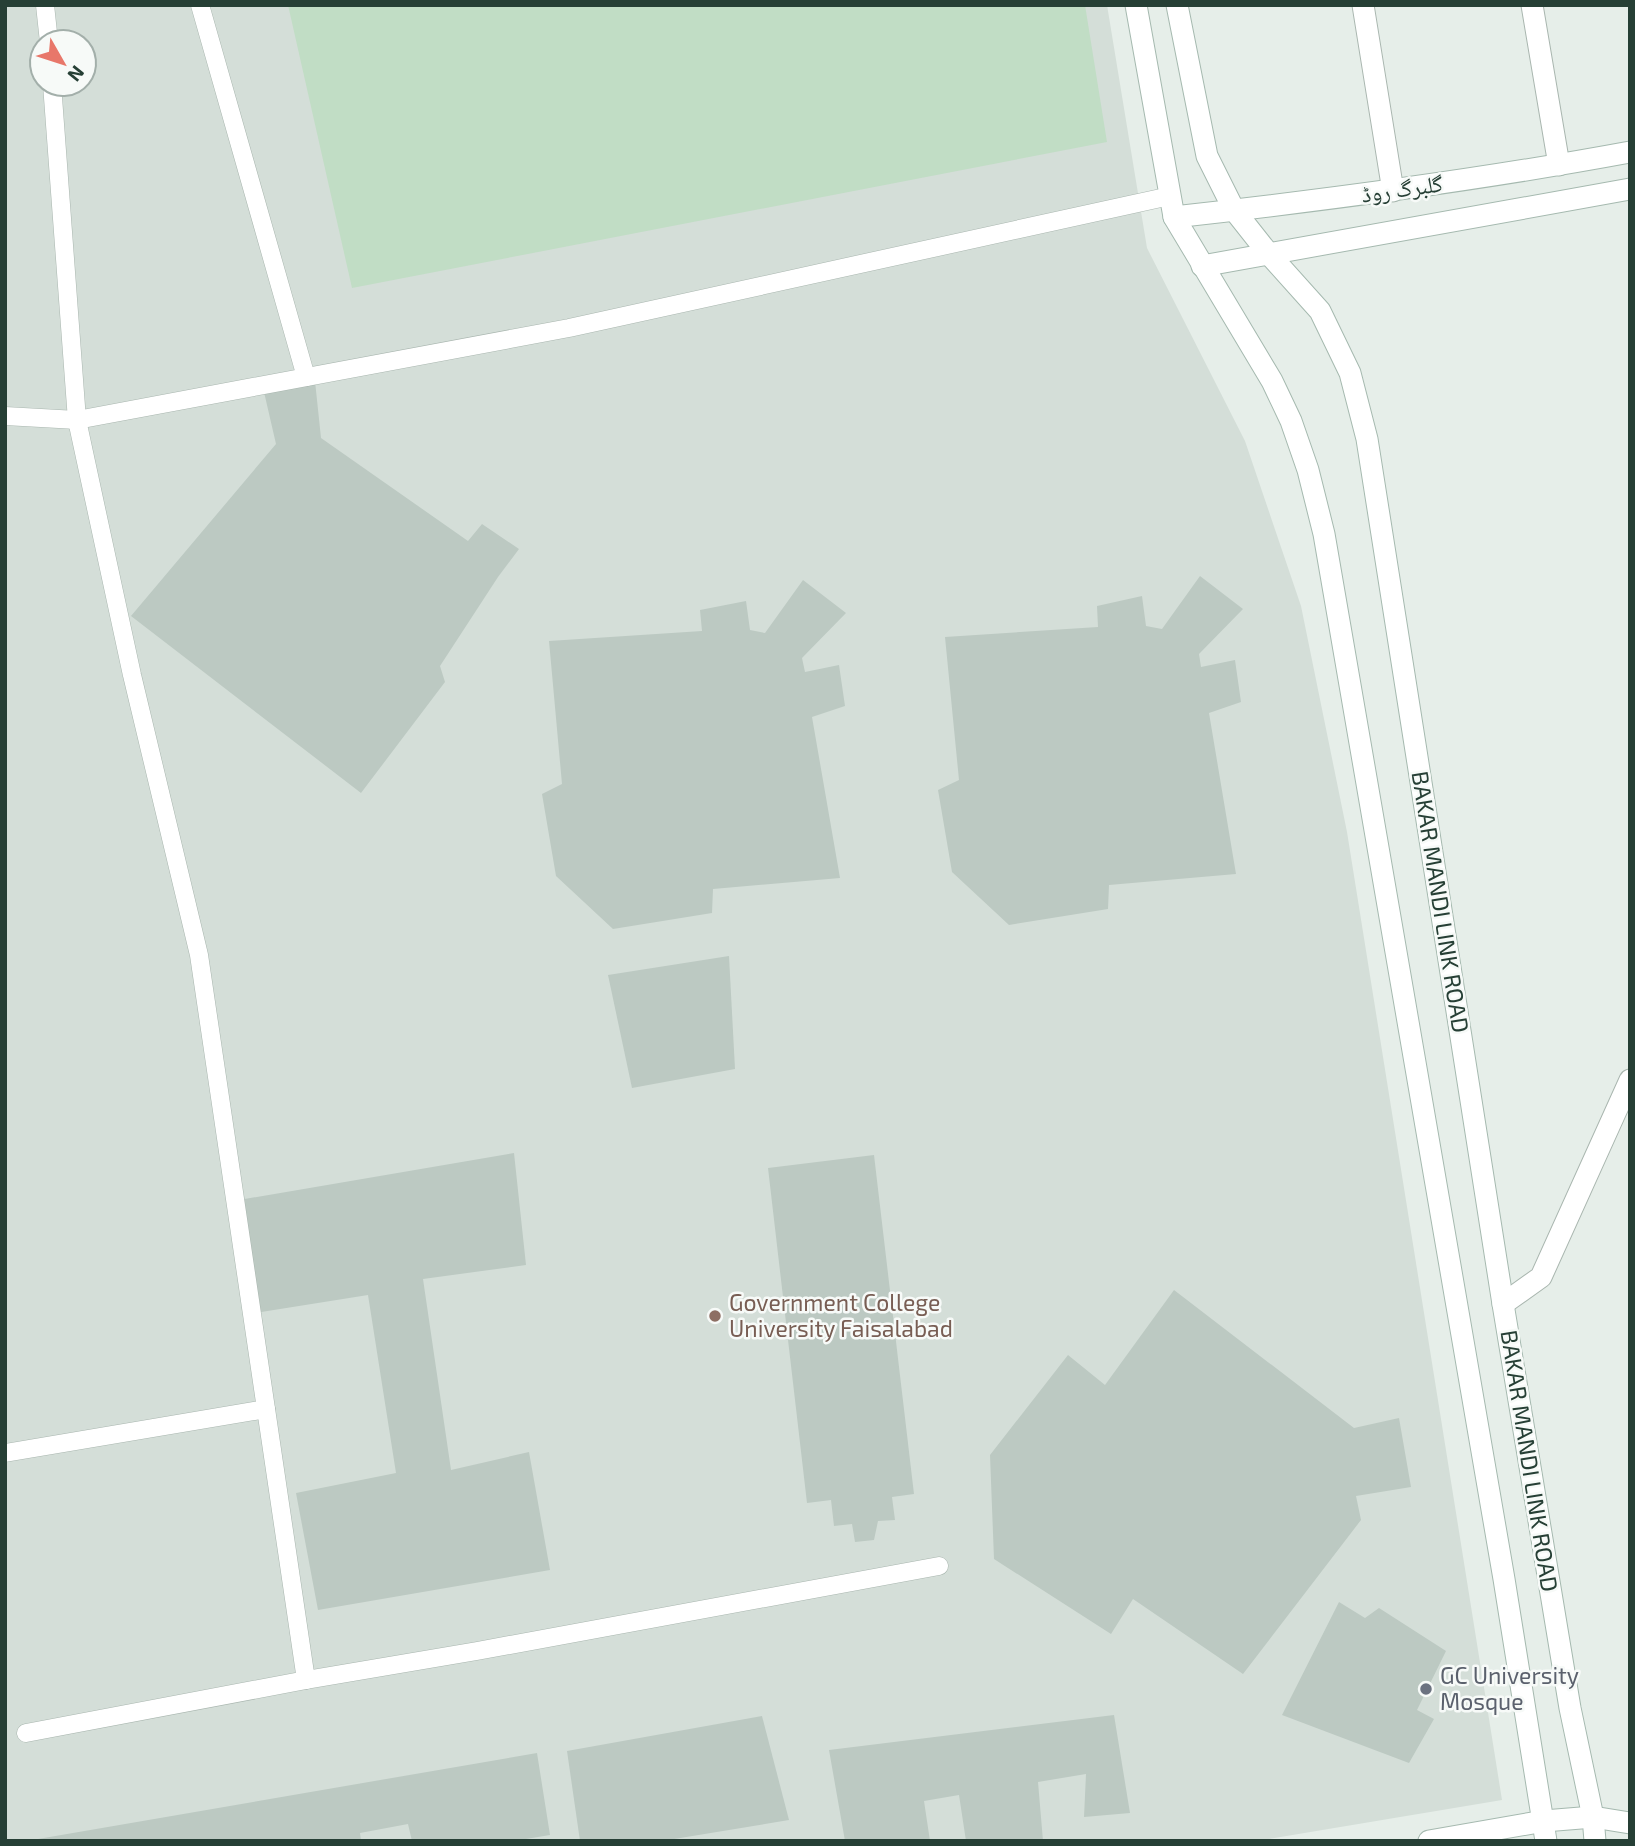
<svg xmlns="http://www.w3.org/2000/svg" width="1635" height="1846" viewBox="0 0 1635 1846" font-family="'Exo 2','Noto Naskh Arabic',sans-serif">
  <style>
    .built { fill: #d4ded8; fill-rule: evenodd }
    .green { fill: #c1ddc5 }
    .building { fill: #bcc9c2 }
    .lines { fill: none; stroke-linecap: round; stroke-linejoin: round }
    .service-casing { stroke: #a9b6af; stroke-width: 19 }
    .minor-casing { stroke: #a9b6af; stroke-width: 23 }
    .secondary-casing { stroke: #a5b9af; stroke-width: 23 }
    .service { stroke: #fff; stroke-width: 18 }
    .minor { stroke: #fff; stroke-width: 21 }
    .secondary { stroke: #fff; stroke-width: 21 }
    .education-dot { fill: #8d6e63; stroke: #f7faf8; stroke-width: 2.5 }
    .worship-dot { fill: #6b7280; stroke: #f7faf8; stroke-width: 2.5 }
    .labels { text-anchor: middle; stroke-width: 5; stroke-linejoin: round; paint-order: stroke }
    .street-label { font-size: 23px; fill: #263f35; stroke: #f7faf8 }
    .education-label { font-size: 23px; fill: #785e54; stroke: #f7faf8; text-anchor: start }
    .worship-label { font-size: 23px; fill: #5b616d; stroke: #f7faf8; text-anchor: start }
  </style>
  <rect width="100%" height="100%" fill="#e6eee9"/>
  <path class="built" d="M 5,5 L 1107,5 L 1147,248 L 1245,441 L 1301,606 L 1347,832 L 1502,1800 L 1257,1841 L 5,1841 ZM 42,42 L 84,42 L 84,84 L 42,84 Z"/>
  <path class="green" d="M 288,5 L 1085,5 L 1107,142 L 352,288 Z"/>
  <g class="building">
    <path d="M 315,381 L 321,438 L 468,541 L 482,524 L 519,549 L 498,577 L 440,666 L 445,682 L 361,793 L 131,616 L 276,444 L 264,392 Z"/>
    <path d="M 1200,576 L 1243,609 L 1199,654 L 1201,667 L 1235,660 L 1241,702 L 1209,713 L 1236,874 L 1109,885 L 1108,909 L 1009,925 L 952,872 L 938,790 L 959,780 L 945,637 L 1098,627 L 1097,606 L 1142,596 L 1146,626 L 1162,629 Z"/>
    <path d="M 803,580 L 846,613 L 802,658 L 805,672 L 839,665 L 845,706 L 812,717 L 840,878 L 713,889 L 712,913 L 613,929 L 556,876 L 542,794 L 562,784 L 549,641 L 702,631 L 700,610 L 746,601 L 750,630 L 765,633 Z"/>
    <path d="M 729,956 L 735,1069 L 632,1088 L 608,975 Z"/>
    <path d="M 514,1153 L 526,1265 L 423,1279 L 451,1470 L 529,1452 L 550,1570 L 318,1610 L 296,1493 L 396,1473 L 368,1295 L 255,1313 L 239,1200 Z"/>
    <path d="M 874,1155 L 914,1494 L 892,1497 L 895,1520 L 878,1521 L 874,1540 L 855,1542 L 852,1524 L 834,1526 L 831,1500 L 807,1503 L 768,1168 Z"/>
    <path d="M 1174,1290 L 1354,1428 L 1399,1418 L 1411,1487 L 1356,1496 L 1361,1520 L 1243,1674 L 1133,1599 L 1111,1634 L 994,1559 L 990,1455 L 1068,1355 L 1105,1385 Z"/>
    <path d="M 1339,1602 L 1365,1618 L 1379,1608 L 1446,1651 L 1417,1710 L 1434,1719 L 1409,1763 L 1282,1715 Z"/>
    <path d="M 1114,1715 L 1130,1813 L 1084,1817 L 1086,1774 L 1038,1782 L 1043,1841 L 966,1841 L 959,1795 L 924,1801 L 930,1841 L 845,1841 L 829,1750 Z"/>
    <path d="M 762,1716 L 789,1820 L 662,1841 L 580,1841 L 567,1751 Z"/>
    <path d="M 537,1753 L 550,1835 L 514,1841 L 412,1841 L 408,1824 L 360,1833 L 361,1841 L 38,1841 L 38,1839 Z"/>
  </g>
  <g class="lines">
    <defs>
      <g id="service">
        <path d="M 45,5 L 49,42"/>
        <path d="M 200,5 L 306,377"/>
        <path d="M 52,84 L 77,420 L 132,675 L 199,955 L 306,1680"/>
        <path d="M 5,416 L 77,420 L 569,328 L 1170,196"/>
        <path d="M 5,1453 L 266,1409"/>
        <path d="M 26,1733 L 306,1680 L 477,1651 L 939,1566"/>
      </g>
      <g id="minor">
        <path d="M 1363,5 L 1393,191"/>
        <path d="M 1532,5 L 1559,165"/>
        <path d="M 1503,1304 L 1541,1277 L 1630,1080"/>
      </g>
      <g id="secondary">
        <path d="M 1136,5 L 1174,217 L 1272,381 L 1291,421 L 1308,470 L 1324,534 L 1504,1579 L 1546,1841"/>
        <path d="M 1177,5 L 1207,156 L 1234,210 L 1268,253 L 1320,311 L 1350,373 L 1367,439 L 1503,1304 L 1570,1708 L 1593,1817 L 1595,1841"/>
        <path d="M 1174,217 C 1327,200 1479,180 1630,152"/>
        <path d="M 1202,266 L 1630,189"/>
        <path d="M 1429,1841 L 1544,1821 L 1593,1817 L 1630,1823"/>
      </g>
    </defs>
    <use href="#service" class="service-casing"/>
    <use href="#minor" class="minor-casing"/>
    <use href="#secondary" class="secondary-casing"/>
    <use href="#service" class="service"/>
    <use href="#minor" class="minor"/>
    <use href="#secondary" class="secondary"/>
  </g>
  <circle class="education-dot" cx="715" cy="1316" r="7"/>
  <circle class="worship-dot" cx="1426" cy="1689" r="7"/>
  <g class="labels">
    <g class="street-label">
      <text transform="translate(1402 189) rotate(-8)" y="8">گلبرگ روڈ</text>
      <text transform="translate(1440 902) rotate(81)" y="8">BAKAR MANDI LINK ROAD</text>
      <text transform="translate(1529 1461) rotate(81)" y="8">BAKAR MANDI LINK ROAD</text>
    </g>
    <g class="education-label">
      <text x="729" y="1311">Government College<tspan x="729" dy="26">University Faisalabad</tspan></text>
    </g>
    <g class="worship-label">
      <text x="1440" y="1684">GC University<tspan x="1440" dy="26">Mosque</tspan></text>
    </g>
  </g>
  <rect width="1635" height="1846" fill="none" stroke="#263f35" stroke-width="14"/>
  <g transform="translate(63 63) rotate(129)"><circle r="33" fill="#f7faf8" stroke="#a3afaa" stroke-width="2"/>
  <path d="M0-5L12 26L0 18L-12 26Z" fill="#e8776a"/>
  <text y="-10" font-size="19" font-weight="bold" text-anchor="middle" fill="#263f35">N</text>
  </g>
</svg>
